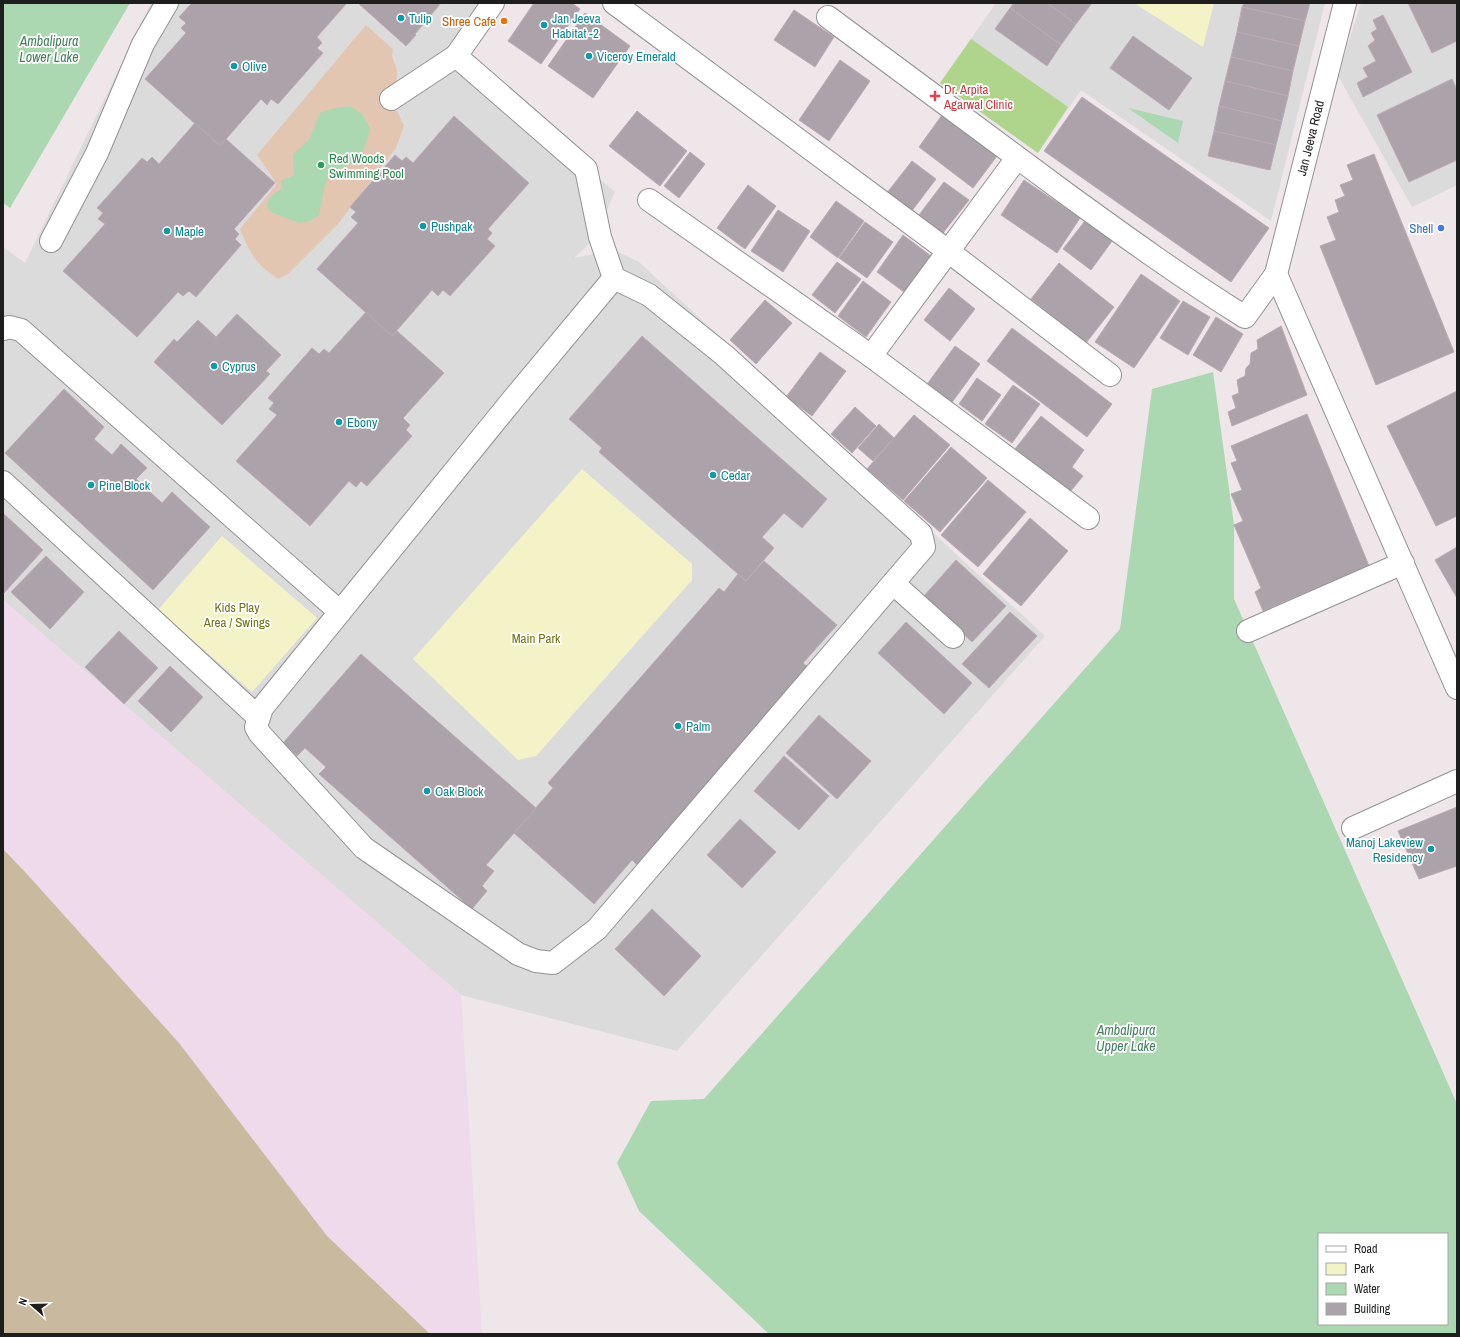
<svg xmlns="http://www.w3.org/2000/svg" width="1460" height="1337" viewBox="0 0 1460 1337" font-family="'Archivo Narrow',sans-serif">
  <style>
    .residential { fill: #dcdbdc }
    .military { fill: #eedaeb }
    .grass { fill: #e3c6b1 }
    .forest { fill: #c9b99f }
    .park { fill: #f4f3c7 }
    .pitch { fill: #afd58c }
    .water { fill: #abd7b1; fill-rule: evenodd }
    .building { fill: #aca2a9; stroke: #beaab7 }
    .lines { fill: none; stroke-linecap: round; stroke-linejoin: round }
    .minor-casing { stroke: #929292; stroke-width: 24 }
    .minor { stroke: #fff; stroke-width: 22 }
    .culture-dot { fill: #0f9aa8; stroke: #fff; stroke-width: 1.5 }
    .food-dot { fill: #e8710a; stroke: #fff; stroke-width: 1.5 }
    .health-dot { fill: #e0444e; stroke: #fff; stroke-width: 1.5 }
    .leisure-dot { fill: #2e9e5b; stroke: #fff; stroke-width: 1.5 }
    .shop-dot { fill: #3f7fe0; stroke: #fff; stroke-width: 1.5 }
    .labels { text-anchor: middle; stroke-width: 3.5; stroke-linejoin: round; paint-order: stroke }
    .culture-label { font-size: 13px; fill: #0d838f; stroke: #fff; text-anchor: start }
    .food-label { font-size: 13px; fill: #c56008; stroke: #fff; text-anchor: end }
    .health-label { font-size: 13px; fill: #be3a42; stroke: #fff; text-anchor: start }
    .street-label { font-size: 13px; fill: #1e1e1e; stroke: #fff }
    .leisure-label { font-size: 13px; fill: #27864d; stroke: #fff; text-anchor: start }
    .shop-label { font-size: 13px; fill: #366cbe; stroke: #fff; text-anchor: end }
    .park-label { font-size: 13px; fill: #717117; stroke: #fff }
    .water-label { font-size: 14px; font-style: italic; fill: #447f5c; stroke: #fff }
  </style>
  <rect width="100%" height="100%" fill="#eee6e9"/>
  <g class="residential">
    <path d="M 151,3 L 493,3 L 456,56 L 615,192 L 594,239 L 574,258 L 614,250 L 639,262 L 1045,636 L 677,1051 L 461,995 L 3,600 L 3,247 L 25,263 Z"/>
    <path d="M 996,3 L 1325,3 L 1271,221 L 1081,90 L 1038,153 L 940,83 Z"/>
    <path d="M 1361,3 L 1457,3 L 1457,185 L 1412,207 L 1338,76 Z"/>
  </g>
  <path class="military" d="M 3,600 L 461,995 L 482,1334 L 3,1334 Z"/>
  <path class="grass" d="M 366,25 L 393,49 L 392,56 L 397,70 L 396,109 L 404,126 L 396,148 L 338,224 L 288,274 L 278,279 C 255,264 250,253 240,229 L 276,185 L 273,178 L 257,155 Z"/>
  <path class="forest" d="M 3,849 L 26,873 L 179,1043 L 327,1236 L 430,1334 L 3,1334 Z"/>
  <g class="park">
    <path d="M 1134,3 L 1214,3 L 1203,47 Z"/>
    <path d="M 582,469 L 692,564 L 692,580 L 536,756 L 518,760 L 413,659 Z"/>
    <path d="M 222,536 L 317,618 L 252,692 L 158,610 Z"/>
  </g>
  <path class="pitch" d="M 971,39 L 1068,107 L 1038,153 L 940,83 Z"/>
  <g class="water">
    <path d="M 3,3 L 130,3 L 10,208 L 3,203 Z"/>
    <path d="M 350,106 L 362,114 L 370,128 C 363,161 357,160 329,175 L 325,185 L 319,215 L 310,221 L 299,223 L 271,212 L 266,205 L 270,197 L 282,188 L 281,181 L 294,175 L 293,154 L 309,140 L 320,113 L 331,109 Z"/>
    <path d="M 1128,108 L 1183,121 L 1178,143 Z"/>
    <path d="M 1213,372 L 1234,525 L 1234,599 L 1457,1104 L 1457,1334 L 769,1334 L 639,1211 L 617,1163 L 651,1101 L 704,1099 L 1120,629 L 1152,389 ZM 1319,1234 L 1447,1234 L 1447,1324 L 1319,1324 Z"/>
  </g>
  <g class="building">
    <path d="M 192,3 L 347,3 L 317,37 L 322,43 L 317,48 L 323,53 L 278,104 L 271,99 L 267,105 L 261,99 L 220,146 L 145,79 L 186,33 L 181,28 L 186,23 L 179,17 Z"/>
    <path d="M 358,3 L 441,3 L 415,34 L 416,35 L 406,46 Z"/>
    <path d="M 534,3 L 572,3 L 580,9 L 541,64 L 508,41 Z"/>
    <path d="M 1014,3 L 1047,3 L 1076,24 L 1061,45 L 1010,8 Z"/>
    <path d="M 1047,3 L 1092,3 L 1076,24 Z"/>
    <path d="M 1244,3 L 1310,3 L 1305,21 L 1242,7 Z"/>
    <path d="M 1408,3 L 1457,3 L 1457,41 L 1432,53 Z"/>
    <path d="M 1242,7 L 1305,21 L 1299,46 L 1237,32 Z"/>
    <path d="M 1010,8 L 1061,45 L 1047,66 L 995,29 Z"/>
    <path d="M 794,10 L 834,37 L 815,67 L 774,40 Z"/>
    <path d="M 585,13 L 630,46 L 593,98 L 548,66 Z"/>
    <path d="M 1383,15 L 1412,72 L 1363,97 L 1357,83 L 1368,77 L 1363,68 L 1376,61 L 1368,46 L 1375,40 L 1371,33 L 1377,29 L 1373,20 Z"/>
    <path d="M 1237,32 L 1299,46 L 1293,71 L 1231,57 Z"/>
    <path d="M 1133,36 L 1192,78 L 1169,110 L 1110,68 Z"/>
    <path d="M 1231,57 L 1293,71 L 1288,96 L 1225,81 Z"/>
    <path d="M 840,60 L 870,81 L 829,141 L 799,120 Z"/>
    <path d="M 1452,79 L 1457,90 L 1457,160 L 1409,182 L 1377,115 Z"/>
    <path d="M 1225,81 L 1288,96 L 1282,121 L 1219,106 Z"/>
    <path d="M 1082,97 L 1269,228 L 1231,282 L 1044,151 Z"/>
    <path d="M 1219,106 L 1282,121 L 1276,145 L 1214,131 Z"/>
    <path d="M 637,111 L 687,151 L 660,186 L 609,146 Z"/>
    <path d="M 942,115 L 997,156 L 973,188 L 919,147 Z"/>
    <path d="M 454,116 L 529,183 L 488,229 L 492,233 L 487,239 L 495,246 L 450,296 L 443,290 L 438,296 L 432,290 L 392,336 L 317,269 L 358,223 L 351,217 L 356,212 L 350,207 L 395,155 L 402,161 L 406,157 L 413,163 Z"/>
    <path d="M 195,123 L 220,146 L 226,139 L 275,183 L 234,229 L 239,234 L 235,239 L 241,245 L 196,297 L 189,291 L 183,296 L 178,292 L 137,337 L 63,271 L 105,224 L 98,219 L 103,213 L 97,208 L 142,158 L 147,162 L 152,157 L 159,164 Z"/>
    <path d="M 1214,131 L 1276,145 L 1270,170 L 1208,156 Z"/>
    <path d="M 690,152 L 705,164 L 679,198 L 664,186 Z"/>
    <path d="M 1374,154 L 1454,352 L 1376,385 L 1320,246 L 1336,240 L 1327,217 L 1339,212 L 1335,200 L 1345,196 L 1340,185 L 1353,180 L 1347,165 Z"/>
    <path d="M 912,161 L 936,179 L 911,212 L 886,194 Z"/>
    <path d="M 1024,180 L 1080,218 L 1057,253 L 1001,215 Z"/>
    <path d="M 944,182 L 969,200 L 943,233 L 919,215 Z"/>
    <path d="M 748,185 L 776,206 L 745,249 L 717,228 Z"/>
    <path d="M 836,201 L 864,221 L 838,258 L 810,237 Z"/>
    <path d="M 778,210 L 810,231 L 783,272 L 751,251 Z"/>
    <path d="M 1088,217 L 1115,237 L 1091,270 L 1063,249 Z"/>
    <path d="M 865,222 L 893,242 L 867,278 L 839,258 Z"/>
    <path d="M 903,235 L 931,256 L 904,292 L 877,272 Z"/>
    <path d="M 837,262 L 861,279 L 835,313 L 812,295 Z"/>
    <path d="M 1059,263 L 1114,307 L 1086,343 L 1031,299 Z"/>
    <path d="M 1141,274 L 1180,301 L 1134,368 L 1095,342 Z"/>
    <path d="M 863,281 L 891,302 L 866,337 L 838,316 Z"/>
    <path d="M 949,288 L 975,309 L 950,341 L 924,320 Z"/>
    <path d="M 765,300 L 792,323 L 756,364 L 730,340 Z"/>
    <path d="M 1183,301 L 1210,317 L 1188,355 L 1160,338 Z"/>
    <path d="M 366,312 L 392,336 L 397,331 L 444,373 L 403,418 L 410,425 L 406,430 L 412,436 L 367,486 L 361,481 L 356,487 L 349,481 L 310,526 L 236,461 L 277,415 L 269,409 L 274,403 L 268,398 L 312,348 L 319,354 L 324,349 L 329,353 Z"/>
    <path d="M 237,314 L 281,355 L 266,371 L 270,374 L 222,425 L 154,362 L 174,339 L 177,342 L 198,320 L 216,337 Z"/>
    <path d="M 1216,317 L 1243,334 L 1221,372 L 1193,355 Z"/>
    <path d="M 1281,326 L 1307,395 L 1232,426 L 1228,412 L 1236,408 L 1232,396 L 1239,393 L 1237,380 L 1245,376 L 1246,368 L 1250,364 L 1251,353 L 1258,349 L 1257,340 Z"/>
    <path d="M 1012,328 L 1112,404 L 1087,437 L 987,361 Z"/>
    <path d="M 642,336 L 827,499 L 802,528 L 784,513 L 762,537 L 774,548 L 746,581 L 599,452 L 602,448 L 569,419 Z"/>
    <path d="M 955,346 L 980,364 L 950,405 L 925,387 Z"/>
    <path d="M 820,352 L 846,371 L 812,416 L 786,397 Z"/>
    <path d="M 977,378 L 1001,395 L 982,421 L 959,404 Z"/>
    <path d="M 1013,385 L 1040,404 L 1012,443 L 985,424 Z"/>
    <path d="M 64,389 L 104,427 L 94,439 L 112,455 L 121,444 L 147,468 L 136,479 L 162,503 L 172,492 L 210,527 L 153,590 L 5,453 Z"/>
    <path d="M 1457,391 L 1457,516 L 1436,526 L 1387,426 Z"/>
    <path d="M 855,407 L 876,426 L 852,453 L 831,434 Z"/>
    <path d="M 1307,414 L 1369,566 L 1263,611 L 1255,592 L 1261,588 L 1234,525 L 1243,521 L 1231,494 L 1242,490 L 1231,463 L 1237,461 L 1231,446 Z"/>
    <path d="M 914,415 L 950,445 L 903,500 L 867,469 Z"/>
    <path d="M 1041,416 L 1084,450 L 1072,467 L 1083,476 L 1070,492 L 1015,449 Z"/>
    <path d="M 879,424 L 894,438 L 873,461 L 858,448 Z"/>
    <path d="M 951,447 L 987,478 L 940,532 L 904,501 Z"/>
    <path d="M 988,480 L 1026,512 L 978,567 L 941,535 Z"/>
    <path d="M 4,514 L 43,550 L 4,593 L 3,516 Z"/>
    <path d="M 1030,518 L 1068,551 L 1021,606 L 983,574 Z"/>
    <path d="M 1457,547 L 1457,598 L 1435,560 Z"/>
    <path d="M 46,556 L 84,592 L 50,629 L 11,592 Z"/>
    <path d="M 956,560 L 1006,606 L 972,642 L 923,597 Z"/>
    <path d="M 764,561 L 837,625 L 803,663 L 809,668 L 637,865 L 632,860 L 594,904 L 514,833 L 553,788 L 548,783 L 719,588 L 724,592 L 738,574 L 746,581 Z"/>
    <path d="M 1010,612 L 1037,636 L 989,688 L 962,664 Z"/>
    <path d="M 906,622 L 972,683 L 944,714 L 878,653 Z"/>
    <path d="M 119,631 L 158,668 L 124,704 L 85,667 Z"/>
    <path d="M 361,654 L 536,808 L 486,865 L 494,871 L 482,886 L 487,891 L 472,909 L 319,774 L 326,767 L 305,748 L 297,756 L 283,743 Z"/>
    <path d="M 170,666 L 203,697 L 171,732 L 138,701 Z"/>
    <path d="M 819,715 L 871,761 L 837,799 L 786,753 Z"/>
    <path d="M 784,756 L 829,796 L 799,830 L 754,791 Z"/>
    <path d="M 1457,807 L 1457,866 L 1419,879 L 1398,831 Z"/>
    <path d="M 740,819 L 776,852 L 742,888 L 707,855 Z"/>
    <path d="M 652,909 L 701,956 L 664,996 L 615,949 Z"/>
  </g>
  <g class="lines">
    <defs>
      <g id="minor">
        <path d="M 493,3 L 456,56 L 586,169 L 600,237 L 614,278 L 649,295 L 724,355 L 921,534 L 924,547 L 597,929 L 553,963 L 536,961 L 518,954 L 364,848 L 260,734 L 256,727 L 262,708 L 514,398 L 614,278"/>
        <path d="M 614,3 L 948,251 L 1110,375"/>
        <path d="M 828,17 C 908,76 988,136 1068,195 C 1126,237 1184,279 1245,317 L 1276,274 L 1345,3"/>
        <path d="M 391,99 L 456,56"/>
        <path d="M 649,200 L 871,356 L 1088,518"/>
        <path d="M 51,241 L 97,153 L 143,44 L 167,3"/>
        <path d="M 1276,274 L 1457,688"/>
        <path d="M 3,329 L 9,327 L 21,330 L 340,612"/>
        <path d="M 871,356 L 1017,158"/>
        <path d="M 3,482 L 258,717"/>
        <path d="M 894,584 L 953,637"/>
        <path d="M 1248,631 L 1403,563"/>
        <path d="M 1353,828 L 1457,781"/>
      </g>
    </defs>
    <use href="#minor" class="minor-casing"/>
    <use href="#minor" class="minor"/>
  </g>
  <g class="culture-dot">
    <circle cx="401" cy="18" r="4"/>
    <circle cx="544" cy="25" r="4"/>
    <circle cx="589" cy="56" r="4"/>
    <circle cx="234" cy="66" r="4"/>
    <circle cx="423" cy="226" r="4"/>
    <circle cx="167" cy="231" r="4"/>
    <circle cx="214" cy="366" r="4"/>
    <circle cx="339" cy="422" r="4"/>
    <circle cx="713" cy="475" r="4"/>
    <circle cx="91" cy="485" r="4"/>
    <circle cx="678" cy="726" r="4"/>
    <circle cx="427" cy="791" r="4"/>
    <circle cx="1431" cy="849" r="4"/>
  </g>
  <circle class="food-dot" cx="504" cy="21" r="4"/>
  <path class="health-dot" d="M933 90h4v4h4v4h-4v4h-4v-4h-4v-4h4z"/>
  <circle class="leisure-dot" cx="321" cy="165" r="4"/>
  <circle class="shop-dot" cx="1441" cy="228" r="4"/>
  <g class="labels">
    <g class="culture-label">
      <text x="409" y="23">Tulip</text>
      <text x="552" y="23">Jan Jeeva<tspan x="552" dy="15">Habitat -2</tspan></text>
      <text x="597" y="61">Viceroy Emerald</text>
      <text x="242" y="71">Olive</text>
      <text x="431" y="231">Pushpak</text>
      <text x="175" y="236">Maple</text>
      <text x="222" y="371">Cyprus</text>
      <text x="347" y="427">Ebony</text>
      <text x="721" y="480">Cedar</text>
      <text x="99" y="490">Pine Block</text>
      <text x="686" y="731">Palm</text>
      <text x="435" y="796">Oak Block</text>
      <text x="1423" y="847" text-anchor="end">Manoj Lakeview<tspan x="1423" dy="15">Residency</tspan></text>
    </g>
    <g class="food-label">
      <text x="496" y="26">Shree Cafe</text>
    </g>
    <g class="health-label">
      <text x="944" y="94">Dr. Arpita<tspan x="944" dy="15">Agarwal Clinic</tspan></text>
    </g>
    <g class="street-label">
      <text transform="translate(1310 138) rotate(-76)" y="5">Jan Jeeva Road</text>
    </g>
    <g class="leisure-label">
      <text x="329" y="163">Red Woods<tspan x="329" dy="15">Swimming Pool</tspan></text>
    </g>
    <g class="shop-label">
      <text x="1433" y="233">Shell</text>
    </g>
    <g class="park-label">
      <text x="237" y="612">Kids Play<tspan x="237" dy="15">Area / Swings</tspan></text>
      <text x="536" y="643">Main Park</text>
    </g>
    <g class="water-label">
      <text x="49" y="46">Ambalipura<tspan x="49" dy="16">Lower Lake</tspan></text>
      <text x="1126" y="1035">Ambalipura<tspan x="1126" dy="16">Upper Lake</tspan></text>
    </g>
  </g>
  <rect width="1460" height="1337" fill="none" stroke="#1e1e1e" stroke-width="8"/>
  <rect x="1318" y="1233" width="130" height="92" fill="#ffffff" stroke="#a5a5a5"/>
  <rect x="1326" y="1246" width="20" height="6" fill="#ffffff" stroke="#a5a5a5"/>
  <text x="1354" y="1253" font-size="12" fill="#1e1e1e">Road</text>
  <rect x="1326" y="1263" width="20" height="12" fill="#f4f3c7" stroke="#a5a5a5"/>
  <text x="1354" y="1273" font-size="12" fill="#1e1e1e">Park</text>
  <rect x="1326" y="1283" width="20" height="12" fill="#abd7b1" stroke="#a5a5a5"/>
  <text x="1354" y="1293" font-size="12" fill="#1e1e1e">Water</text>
  <rect x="1326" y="1303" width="20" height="12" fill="#aca2a9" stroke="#a5a5a5"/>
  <text x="1354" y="1313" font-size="12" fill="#1e1e1e">Building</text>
  <g transform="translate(32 1305) rotate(290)" stroke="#ffffff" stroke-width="3" paint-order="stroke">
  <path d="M0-3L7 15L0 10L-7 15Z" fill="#1e1e1e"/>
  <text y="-6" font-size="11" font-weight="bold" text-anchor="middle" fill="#1e1e1e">N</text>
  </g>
</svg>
